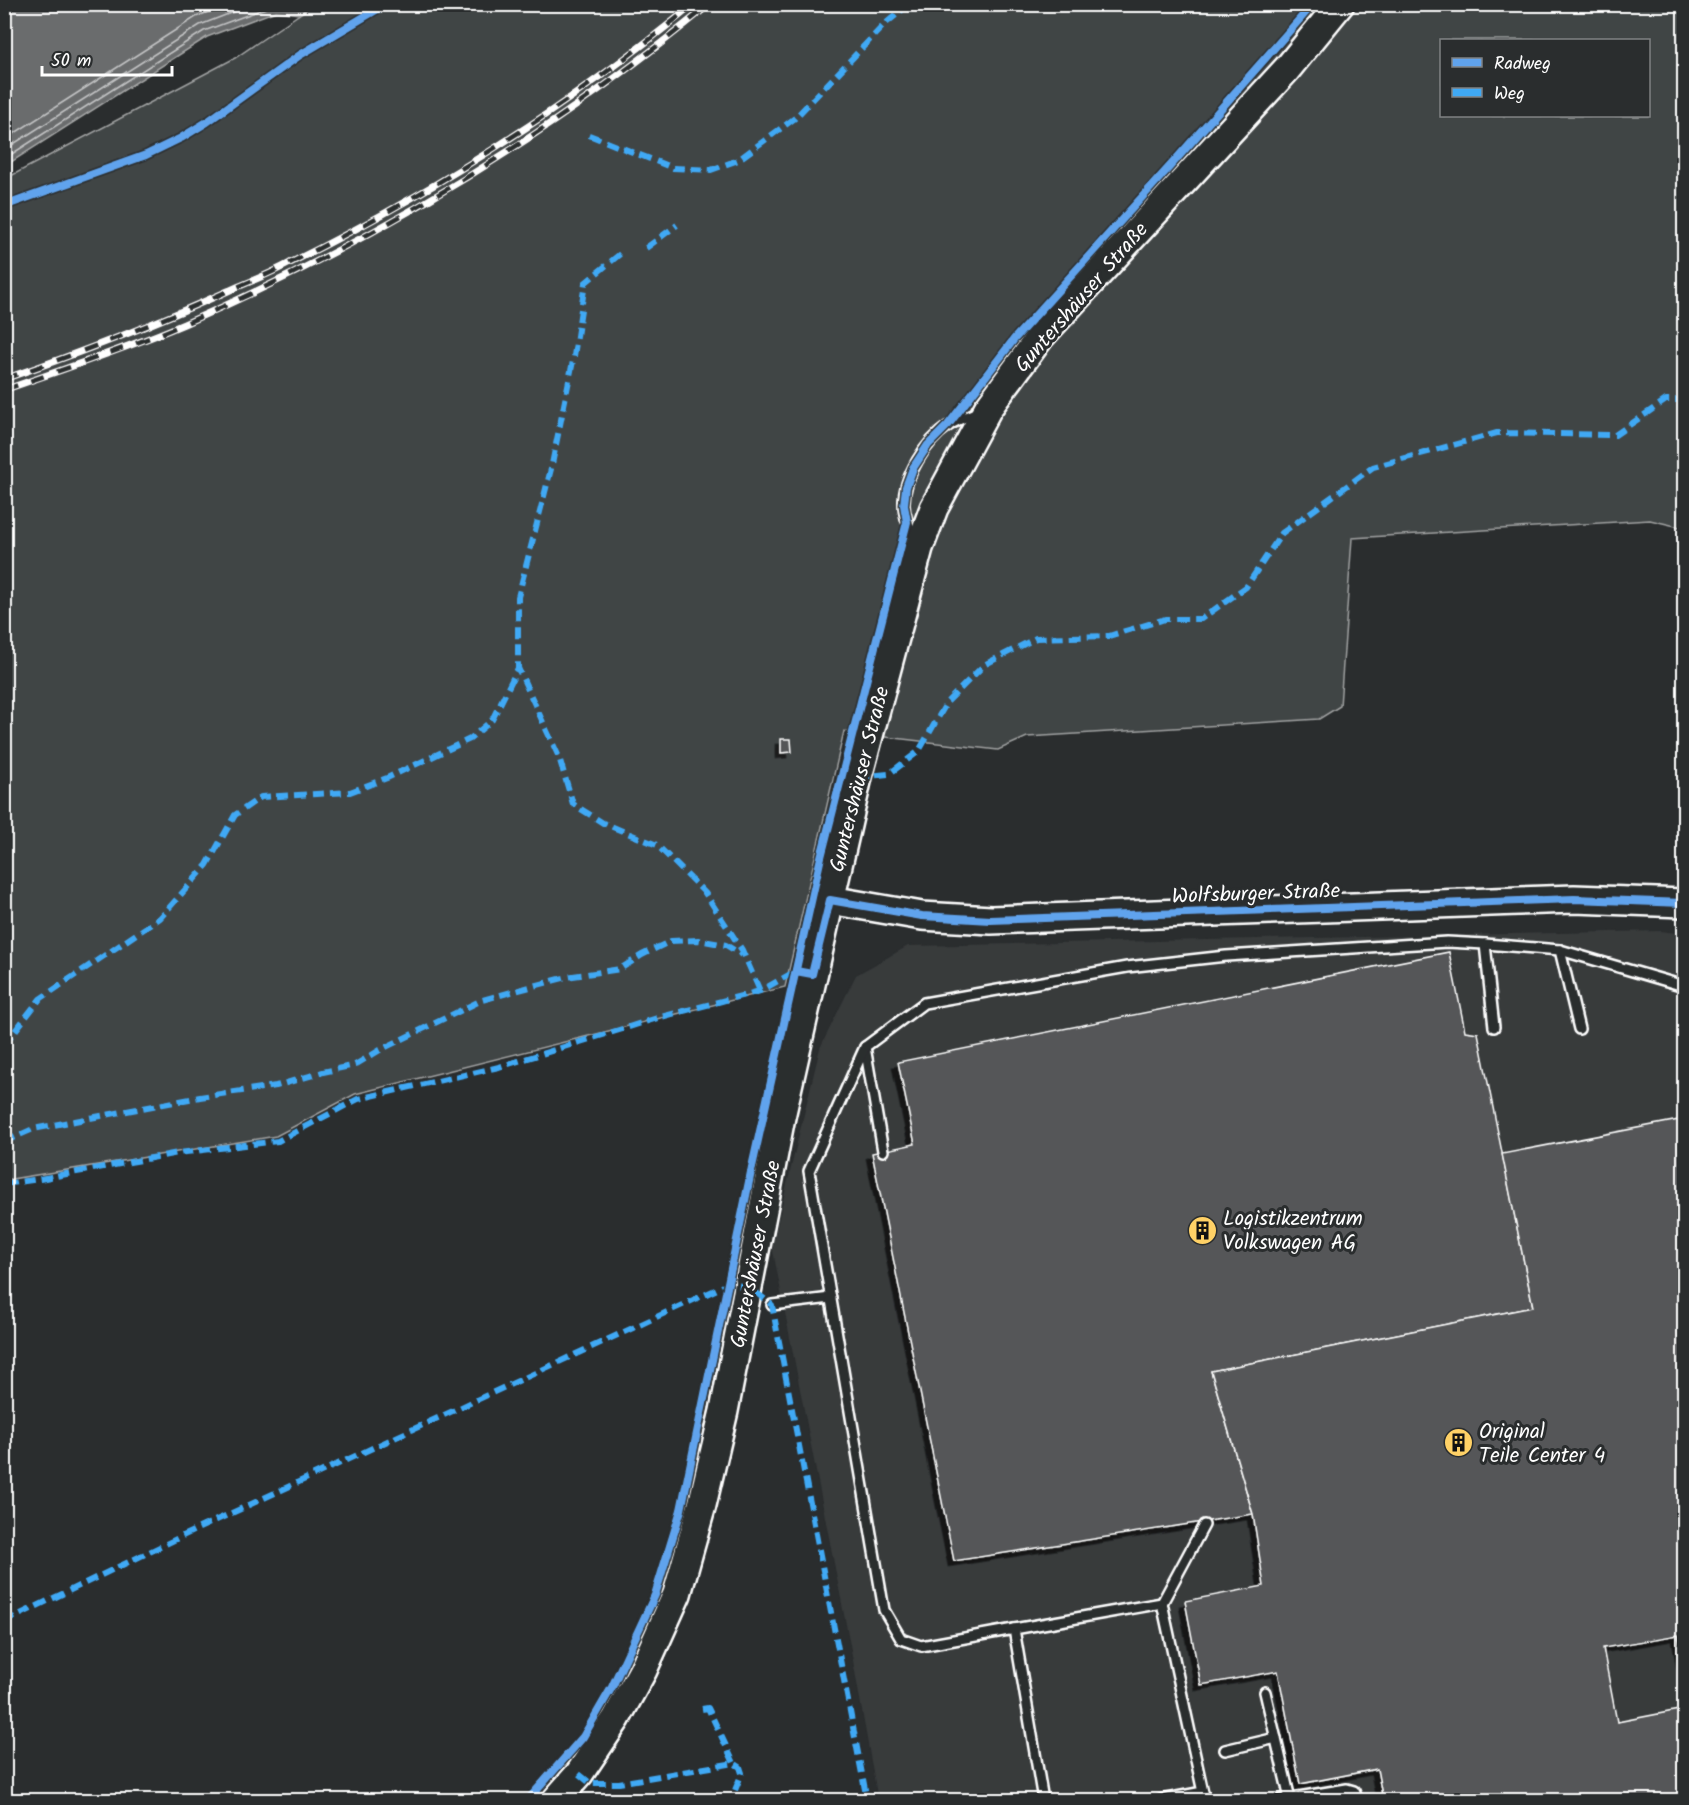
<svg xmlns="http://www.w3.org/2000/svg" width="1689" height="1805" viewBox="0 0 1689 1805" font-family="Kalam,sans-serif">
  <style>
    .built { fill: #373a3b }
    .green { fill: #414445; stroke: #a0a2a2; stroke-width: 1.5; fill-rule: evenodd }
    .water { fill: #6a6c6d; stroke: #a6a7a7; stroke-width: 1.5 }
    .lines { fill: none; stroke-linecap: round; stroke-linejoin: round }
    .shore { stroke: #c3c4c5; stroke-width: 1.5 }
    .building { fill: #555758; stroke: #fff; stroke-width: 1.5; filter: url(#shadow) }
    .lane-casing { stroke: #fff; stroke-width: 14 }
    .secondary-casing { stroke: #fff; stroke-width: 32 }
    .lane { stroke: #2a2d2e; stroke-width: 9 }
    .secondary { stroke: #2a2d2e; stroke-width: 27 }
    .rail-casing { stroke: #fff; stroke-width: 7 }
    .rail { stroke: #2a2d2e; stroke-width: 4.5; stroke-dasharray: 14; stroke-linecap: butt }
    .quiet { stroke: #3fa9f5; stroke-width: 6; stroke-dasharray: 12 6; stroke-linecap: butt }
    .cycleway-casing { stroke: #2a2d2e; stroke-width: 11 }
    .cycleway { stroke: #60a3ed; stroke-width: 8 }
    .labels { text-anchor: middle; stroke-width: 6; stroke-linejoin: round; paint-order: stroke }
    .street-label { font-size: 21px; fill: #fff; stroke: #2a2d2e }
    .poi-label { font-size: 21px; fill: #fff; stroke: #2a2d2e; text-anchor: start }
  </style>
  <defs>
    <filter id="shadow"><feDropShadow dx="-5.5" dy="5.5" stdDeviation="0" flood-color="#0009"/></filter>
  </defs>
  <rect width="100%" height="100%" fill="#2a2d2e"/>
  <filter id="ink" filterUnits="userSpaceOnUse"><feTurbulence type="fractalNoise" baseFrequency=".0167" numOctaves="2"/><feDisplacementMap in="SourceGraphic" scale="12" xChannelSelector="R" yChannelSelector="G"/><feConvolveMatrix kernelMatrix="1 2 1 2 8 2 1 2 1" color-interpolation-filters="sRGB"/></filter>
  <g filter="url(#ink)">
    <path class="built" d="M 1661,931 L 1684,934 L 1684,1800 L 878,1800 L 852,1655 L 772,1246 L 820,1048 L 856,975 L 908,946 Z"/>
    <path class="green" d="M 313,5 L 1684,5 L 1684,528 L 1650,520 L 1352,538 L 1340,706 L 1319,719 L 1027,737 L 998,750 L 877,736 L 844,731 L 785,987 L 355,1094 L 276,1136 L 5,1180 L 5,179 L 235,58 ZM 1442,40 L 1648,40 L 1648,116 L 1442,116 Z"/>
    <path class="water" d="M 5,4 L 313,4 L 313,5 L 299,14 L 276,11 L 207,37 L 5,166 Z"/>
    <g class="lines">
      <g class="shore">
        <path d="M 4,140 L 196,17 L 228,4"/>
        <path d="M 4,150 L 200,25 L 254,4"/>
        <path d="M 4,159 L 204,31 L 274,5 L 297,8 L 303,4"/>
      </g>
    </g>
    <g class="building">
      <path d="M 781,739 L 791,739 L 792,752 L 781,753 Z"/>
      <path d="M 1449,952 L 1465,1031 L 1478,1033 L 1533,1307 L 1211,1371 L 1253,1514 L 954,1561 L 872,1153 L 915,1144 L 898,1062 Z"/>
      <path d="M 1684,1119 L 1684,1672 L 1678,1635 L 1603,1648 L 1617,1722 L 1684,1709 L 1684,1800 L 1383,1800 L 1377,1769 L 1300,1784 L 1278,1671 L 1201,1685 L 1185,1601 L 1264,1586 L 1253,1514 L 1211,1371 L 1533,1307 L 1502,1154 Z"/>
    </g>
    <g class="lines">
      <defs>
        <g id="lane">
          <path d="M 915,540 C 910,529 904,517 904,505 C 903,477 926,441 948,426 C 956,420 968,416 978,412"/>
          <path d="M 1485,944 L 1494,1027"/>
          <path d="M 1560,950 L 1579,1029"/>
          <path d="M 865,1047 L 883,1151"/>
          <path d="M 772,1305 L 831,1298"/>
          <path d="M 1162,1603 L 1204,1525"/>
          <path d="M 1014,1629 L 921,1646 L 901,1639 L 884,1610 L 809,1171 L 865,1047 L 924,1003 L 1127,967 L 1226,956 L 1447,942 L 1485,944 L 1560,950 L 1684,986"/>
          <path d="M 1265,1692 L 1290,1799"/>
          <path d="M 1225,1750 L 1276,1738"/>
          <path d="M 1043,1800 L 1014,1629 L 1162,1603 L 1204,1797"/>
          <path d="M 1161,1800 L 1203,1792"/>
          <path d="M 1280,1800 L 1347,1789 L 1354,1791 L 1358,1800"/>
        </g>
        <g id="secondary">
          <path d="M 830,900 L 922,916 L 991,920 L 1574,899 L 1684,903"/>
          <path d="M 556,1800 L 579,1774 L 616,1719 L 643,1670 L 677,1594 L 702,1505 L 724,1411 L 781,1117 L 858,777 L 919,548 L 934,508 L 988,408 L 1040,337 L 1287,69 L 1340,4"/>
        </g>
      </defs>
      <use href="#lane" class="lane-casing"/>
      <use href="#secondary" class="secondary-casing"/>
      <use href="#lane" class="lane"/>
      <use href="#secondary" class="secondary"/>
      <defs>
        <g id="rail">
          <path d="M 4,379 C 80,353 155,324 228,291 C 249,282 270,274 290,263 C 433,192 570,106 694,4"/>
          <path d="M 4,390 C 64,369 125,349 184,324 C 373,242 551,135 710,4"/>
        </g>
      </defs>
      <use href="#rail" class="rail-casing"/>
      <use href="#rail" class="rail"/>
      <g class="quiet">
        <path d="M 589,135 L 673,168 L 711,170 L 738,160 L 795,118 L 884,25 L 909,4"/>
        <path d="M 646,248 L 677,225"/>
        <path d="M 620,254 L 585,283 L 574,356 L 551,469 L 518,597 L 518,668 L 559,757 L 573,804 L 603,823 L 657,845 L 705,893 L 742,950 L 760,991"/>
        <path d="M 858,777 L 889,774 L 919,751 L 947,702 L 984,665 L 1036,638 L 1109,636 L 1165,619 L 1201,619 L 1246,587 L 1282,533 L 1373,467 L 1497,433 L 1615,435 L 1666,400 L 1684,400"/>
        <path d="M 4,1045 L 40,999 L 160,918 L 207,865 L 235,815 L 261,797 L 350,792 L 387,778 L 470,739 L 492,720 L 518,668"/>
        <path d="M 4,1142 L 33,1129 L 200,1097 L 276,1086 L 323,1072 L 355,1065 L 380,1050 L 482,1000 L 567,977 L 620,969 L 642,955 L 671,941 L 698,940 L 726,945 L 742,955"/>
        <path d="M 4,1184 L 40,1179 L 178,1153 L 278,1141 L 358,1099 L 499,1067 L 661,1017 L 760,991 L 796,971"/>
        <path d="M 4,1622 L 197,1529 L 728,1284 L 749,1287 L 772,1305 L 867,1800"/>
        <path d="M 702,1709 L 708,1708 L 734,1763"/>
        <path d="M 579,1774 L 590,1783 L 619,1783 L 734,1763 L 740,1767 L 742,1773 L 731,1800"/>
      </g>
      <defs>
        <g id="cycleway">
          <path d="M 4,206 L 146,155 L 181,138 L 207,122 L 300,55 L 386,4"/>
          <path d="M 796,971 L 812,974 L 830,900 L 922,916 L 991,920 L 1574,899 L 1684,903"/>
          <path d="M 528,1800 L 583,1737 L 612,1687 L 655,1595 L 681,1510 L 752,1167 L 821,857 L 907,522 L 904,505 L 906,487 L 913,468 L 928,445 L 948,425 L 1015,338 L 1172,164 L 1313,4"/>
        </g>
      </defs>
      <use href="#cycleway" class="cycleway-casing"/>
      <use href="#cycleway" class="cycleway"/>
    </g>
  </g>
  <defs>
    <symbol id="building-disc" viewBox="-11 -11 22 22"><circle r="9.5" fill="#ffd166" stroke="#2a2d2e"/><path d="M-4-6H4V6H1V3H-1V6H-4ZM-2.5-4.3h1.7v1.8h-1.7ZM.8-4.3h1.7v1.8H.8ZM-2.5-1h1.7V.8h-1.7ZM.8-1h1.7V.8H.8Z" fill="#111"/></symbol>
  </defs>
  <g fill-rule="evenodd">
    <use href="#building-disc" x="1186" y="1214" width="33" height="33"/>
    <use href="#building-disc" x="1442" y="1426" width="33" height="33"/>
  </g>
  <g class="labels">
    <g class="street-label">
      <text transform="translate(1081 297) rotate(-49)" y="7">Guntershäuser Straße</text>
      <text transform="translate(859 779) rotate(-76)" y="7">Guntershäuser Straße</text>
      <text transform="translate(1256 893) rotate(-2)" y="7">Wolfsburger Straße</text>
      <text transform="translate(755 1254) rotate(-79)" y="7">Guntershäuser Straße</text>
    </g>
    <g class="poi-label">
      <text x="1223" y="1225">Logistikzentrum<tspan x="1223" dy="24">Volkswagen AG</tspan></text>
      <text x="1479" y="1438">Original<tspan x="1479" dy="24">Teile Center 4</tspan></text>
    </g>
  </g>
  <rect width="1689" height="1805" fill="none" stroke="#2a2d2e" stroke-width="24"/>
  <rect x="12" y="12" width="1665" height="1781" fill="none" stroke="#fff" stroke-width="2" filter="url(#ink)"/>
  <rect x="1440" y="39" width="210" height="78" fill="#2a2d2e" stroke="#7f8182" stroke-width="1.5"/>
  <rect x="1452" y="58" width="30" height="9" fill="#60a3ed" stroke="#7f8182" stroke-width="1.5"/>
  <text x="1494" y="69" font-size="18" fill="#ffffff">Radweg</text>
  <rect x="1452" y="88" width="30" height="9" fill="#3fa9f5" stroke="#7f8182" stroke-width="1.5"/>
  <text x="1494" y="99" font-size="18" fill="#ffffff">Weg</text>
  <path d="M42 66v9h130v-9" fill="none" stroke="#ffffff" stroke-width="3"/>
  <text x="51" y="66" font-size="18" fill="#ffffff" stroke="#2a2d2e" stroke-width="4.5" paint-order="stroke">50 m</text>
</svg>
